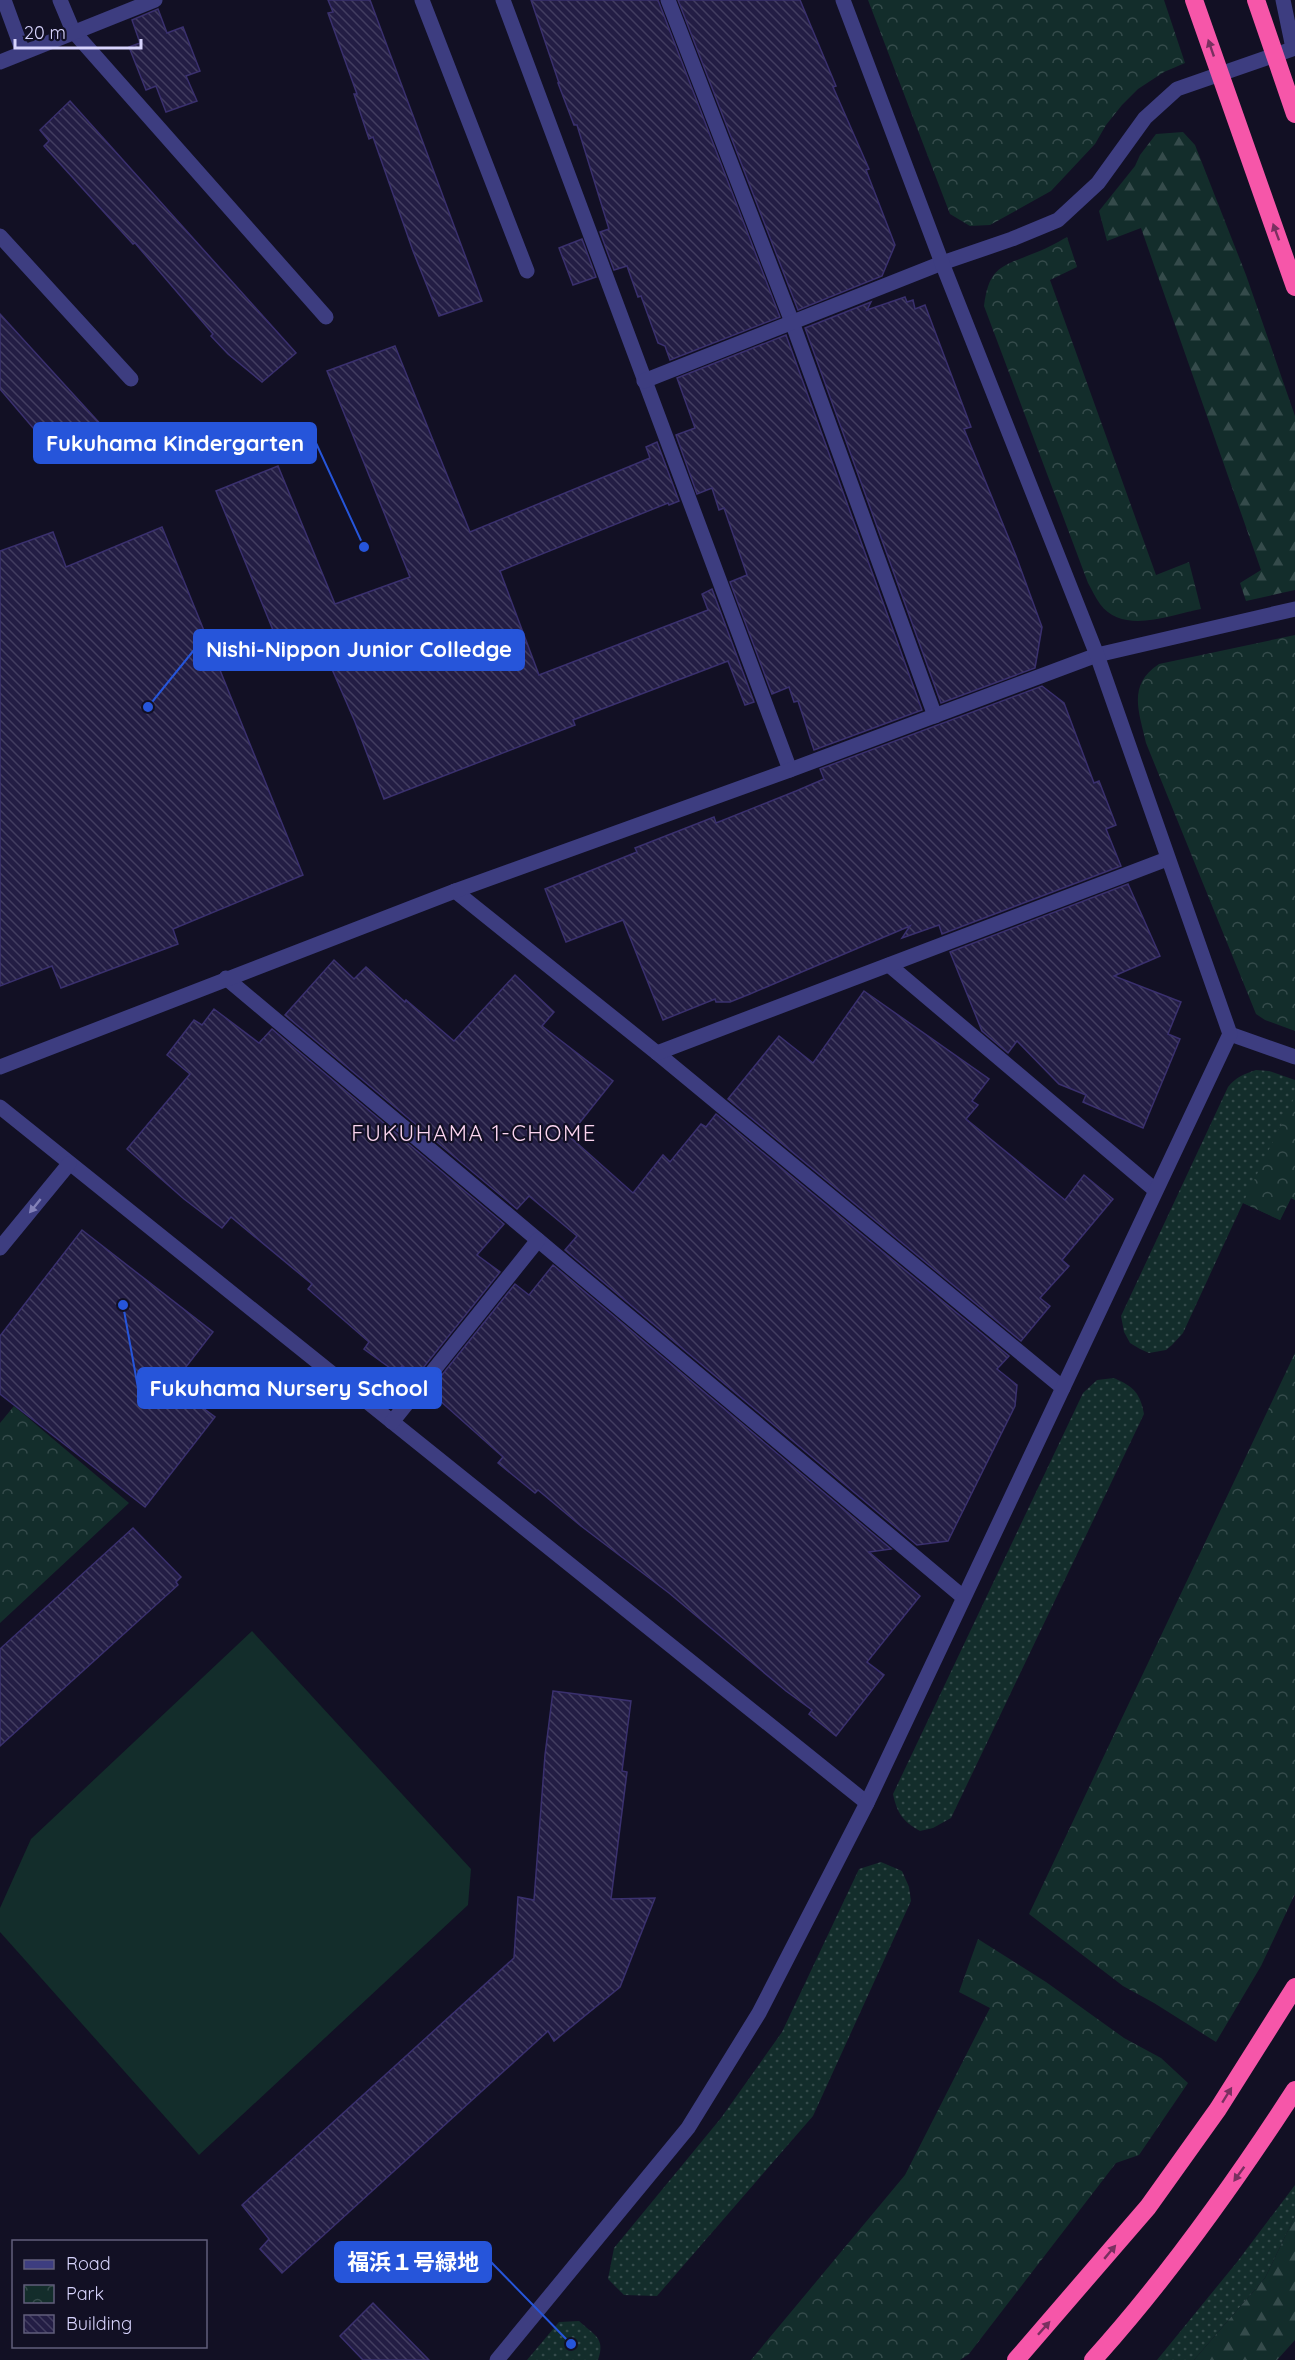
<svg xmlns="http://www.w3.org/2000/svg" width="1295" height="2360" viewBox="0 0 1295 2360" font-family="Quicksand,'Noto Sans JP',sans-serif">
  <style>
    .grass { fill: url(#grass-dots) }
    .forest { fill: url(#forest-firs) }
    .park { fill: url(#park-crowns) }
    .pitch { fill: #132d2b }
    .building { fill: url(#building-back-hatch); stroke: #3a306e; stroke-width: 1.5 }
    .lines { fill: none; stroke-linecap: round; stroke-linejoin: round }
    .minor { stroke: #3d3d80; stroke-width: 15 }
    .highway { stroke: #f656a9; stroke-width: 18 }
    .highway-bridge { stroke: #f656a9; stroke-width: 18 }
    .oneway { fill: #793060 }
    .oneway2 { fill: #8381b8 }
    .labels { text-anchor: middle; stroke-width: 4.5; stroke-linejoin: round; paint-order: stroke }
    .neighbourhood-label { font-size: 22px; letter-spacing: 1.5px; fill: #fdd6f0; stroke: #121024 }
    .leader { fill: none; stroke: #2655da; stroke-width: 2 }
    .callout-dot { fill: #2655da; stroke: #121024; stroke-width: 2 }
    .callout { fill: #2655da; stroke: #2655da; stroke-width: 2 }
    .callout-label { font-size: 22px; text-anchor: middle; font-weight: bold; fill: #fff }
  </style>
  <defs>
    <pattern id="grass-dots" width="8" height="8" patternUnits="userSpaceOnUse" patternTransform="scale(1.5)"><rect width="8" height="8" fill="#132d2b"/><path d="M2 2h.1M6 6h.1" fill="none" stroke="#354b4b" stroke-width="1.8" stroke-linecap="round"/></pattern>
    <pattern id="forest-firs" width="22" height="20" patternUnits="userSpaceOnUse" patternTransform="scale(1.5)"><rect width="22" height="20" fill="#132d2b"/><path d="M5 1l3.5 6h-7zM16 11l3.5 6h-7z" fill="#354b4b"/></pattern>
    <pattern id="park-crowns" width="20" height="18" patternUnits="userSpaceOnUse" patternTransform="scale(1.5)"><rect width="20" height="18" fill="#132d2b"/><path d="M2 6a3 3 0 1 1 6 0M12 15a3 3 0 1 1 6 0" fill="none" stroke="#354b4b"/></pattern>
    <pattern id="building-back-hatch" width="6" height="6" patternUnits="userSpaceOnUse" patternTransform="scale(1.5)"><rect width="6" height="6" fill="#231d44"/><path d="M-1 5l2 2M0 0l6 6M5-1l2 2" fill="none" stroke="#423d60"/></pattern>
  </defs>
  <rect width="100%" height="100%" fill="#121024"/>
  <g class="grass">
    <path d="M 1256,1070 L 1269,1071 L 1295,1080 L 1295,1200 L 1291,1198 L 1280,1220 L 1243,1203 L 1183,1333 L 1172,1345 L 1166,1350 L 1149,1353 L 1140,1349 L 1130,1343 L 1124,1332 L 1121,1316 L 1228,1087 C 1236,1077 1244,1074 1256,1070 Z"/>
    <path d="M 1114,1378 C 1134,1387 1140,1393 1144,1414 L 951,1818 L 933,1828 L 920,1831 C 903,1822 897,1813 893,1794 L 1083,1393 L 1097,1380 Z"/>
    <path d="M 881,1862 L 902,1871 L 909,1887 L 911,1901 L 813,2116 L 657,2296 L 624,2295 L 608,2279 L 614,2248 L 721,2118 L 782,2032 L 859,1869 Z"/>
    <path d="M 1295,2185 L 1295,2216 L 1265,2278 L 1194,2360 L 1157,2360 L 1237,2262 Z"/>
    <path d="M 579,2321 C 594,2335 606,2338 598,2360 L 527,2360 L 559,2322 Z"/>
  </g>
  <g class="forest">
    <path d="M 1183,132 L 1195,145 L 1246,275 L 1295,416 L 1295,590 L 1246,601 L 1240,583 L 1261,570 L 1141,228 L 1107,241 L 1099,211 L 1135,166 L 1140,155 L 1156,134 Z"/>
    <path d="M 1295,2216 L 1295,2340 L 1277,2360 L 1194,2360 L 1265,2278 Z"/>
  </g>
  <g class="park">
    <path d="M 868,0 L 1164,0 L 1185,63 L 1164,72 L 1138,89 L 1122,105 L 1106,125 L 1095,144 L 1051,191 L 990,225 L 970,226 L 950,214 Z"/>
    <path d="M 1067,237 L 1077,267 L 1050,280 L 1156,575 L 1189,562 L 1201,609 C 1170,615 1123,635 1100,604 C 1095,597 1092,590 1088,583 L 984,306 C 989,268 1000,267 1032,254 C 1044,250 1056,243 1067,237 Z"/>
    <path d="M 1295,635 L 1295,1031 L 1265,1020 L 1256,1014 L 1146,743 C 1139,711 1127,685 1159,664 Z"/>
    <path d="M 1295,1096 L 1295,1200 L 1291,1198 L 1280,1220 L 1243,1203 Z"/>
    <path d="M 1295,1353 L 1295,1894 L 1261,1966 L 1216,2042 L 1154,2003 L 1123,1986 L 1029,1914 Z"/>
    <path d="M 14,1406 L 129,1503 L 0,1623 L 0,1423 Z"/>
    <path d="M 978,1939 L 1046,1982 L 1124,2038 L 1161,2058 L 1188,2083 L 1139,2155 L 1116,2163 L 969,2354 L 960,2360 L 751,2360 L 905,2175 L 990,2008 L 959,1992 Z"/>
  </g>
  <path class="pitch" d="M 252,1631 L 471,1869 L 468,1905 L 199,2155 L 0,1932 L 0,1908 L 31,1839 Z"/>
  <g class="building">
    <path d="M 328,0 L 370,0 L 482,301 L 439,316 L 413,251 L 373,137 L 369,139 L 354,94 L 357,94 L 328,13 L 333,12 Z"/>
    <path d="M 531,0 L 658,0 L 780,317 L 670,360 L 665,346 L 658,343 L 641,296 L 638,297 L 627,266 L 614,270 L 600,232 L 609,229 L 577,125 L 574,125 L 558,83 L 559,83 Z"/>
    <path d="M 678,0 L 800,0 L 836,86 L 833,87 L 869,169 L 866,170 L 895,245 L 882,276 L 798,310 Z"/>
    <path d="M 158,9 L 167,33 L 183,27 L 200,71 L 186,76 L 197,101 L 166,112 L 156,86 L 146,90 L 129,47 L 140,43 L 132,20 Z"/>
    <path d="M 70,101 L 296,353 L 262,382 L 228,354 L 211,336 L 213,334 L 135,243 L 133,244 L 44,146 L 49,141 L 40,130 Z"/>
    <path d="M 582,239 L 596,277 L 573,285 L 559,248 Z"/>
    <path d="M 905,297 L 907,302 L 913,300 L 915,309 L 925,305 L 971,427 L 964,429 L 1016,556 L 1042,627 L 1035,668 L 941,703 L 805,328 L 871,302 L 867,310 Z"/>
    <path d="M 0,314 L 104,428 L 73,457 L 34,429 L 0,389 Z"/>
    <path d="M 786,335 L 922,710 L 814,750 L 798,701 L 794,702 L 789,687 L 772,694 L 730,582 L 747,575 L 724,508 L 719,510 L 712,488 L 697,494 L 676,435 L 695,428 L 677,378 Z"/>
    <path d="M 395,346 L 470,532 L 650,458 L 646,447 L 657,442 L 679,501 L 669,505 L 668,503 L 500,571 L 539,675 L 708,610 L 702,594 L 712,589 L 754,702 L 745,705 L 728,661 L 573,720 L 575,725 L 384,799 L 355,722 L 318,637 L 282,652 L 216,491 L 278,466 L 335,604 L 410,577 L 327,371 Z"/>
    <path d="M 162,527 L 303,875 L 173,929 L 178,944 L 61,988 L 52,966 L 0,986 L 0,551 L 53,532 L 66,567 Z"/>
    <path d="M 1042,686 L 1064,703 L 1094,783 L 1099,781 L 1116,825 L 1106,829 L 1121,866 L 942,934 L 939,925 L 902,938 L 910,926 L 750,994 L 730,1002 L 716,1002 L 715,999 L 663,1020 L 623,920 L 566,942 L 545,889 L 637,852 L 635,848 L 714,817 L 716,823 L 796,791 L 824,779 L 820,769 Z"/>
    <path d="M 1128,884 L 1160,956 L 1114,976 L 1181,1002 L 1168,1034 L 1180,1039 L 1143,1128 L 1083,1102 L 1086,1095 L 1059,1084 L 1017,1041 L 1008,1053 L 982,1031 L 950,952 Z"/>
    <path d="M 334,960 L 354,979 L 366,967 L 405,1002 L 406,1000 L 454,1041 L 515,975 L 554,1012 L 542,1026 L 613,1081 L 569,1136 L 633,1193 L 663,1155 L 670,1162 L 701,1124 L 706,1127 L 716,1114 L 1009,1356 L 997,1369 L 1017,1385 L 1015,1406 L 948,1541 L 917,1545 L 565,1250 L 577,1236 L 529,1196 L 517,1209 L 285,1015 Z"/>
    <path d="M 864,991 L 989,1079 L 972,1101 L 978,1105 L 966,1119 L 1065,1200 L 1084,1175 L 1113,1199 L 1062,1260 L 1069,1266 L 1040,1298 L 1050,1306 L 1021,1341 L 728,1099 L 779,1036 L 813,1063 Z"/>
    <path d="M 214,1009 L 259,1043 L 272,1029 L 504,1224 L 477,1255 L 500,1272 L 415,1378 L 402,1366 L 397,1373 L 364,1349 L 369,1342 L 308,1289 L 312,1284 L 231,1217 L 222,1228 L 184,1199 L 127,1149 L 190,1074 L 167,1055 L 194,1020 L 202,1025 Z"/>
    <path d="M 82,1230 L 213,1332 L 172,1385 L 215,1417 L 145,1507 L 0,1394 L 0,1336 Z"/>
    <path d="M 553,1265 L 891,1549 L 869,1552 L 920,1596 L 867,1662 L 884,1675 L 836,1736 L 809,1714 L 812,1710 L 786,1691 L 669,1593 L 581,1526 L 538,1490 L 535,1493 L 498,1463 L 503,1457 L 429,1391 L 515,1284 L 529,1295 Z"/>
    <path d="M 133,1528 L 181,1577 L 176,1582 L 178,1585 L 0,1746 L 0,1649 Z"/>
    <path d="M 553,1691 L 631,1701 L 622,1771 L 627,1772 L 611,1899 L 655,1898 L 620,1987 L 554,2041 L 548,2031 L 282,2273 L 260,2249 L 269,2239 L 242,2205 L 514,1958 L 518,1897 L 534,1900 L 545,1755 Z"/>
    <path d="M 373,2303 L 429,2360 L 363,2360 L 340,2336 Z"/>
  </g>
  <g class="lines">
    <g class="minor">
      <path d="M 4,0 L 23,52"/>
      <path d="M 60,0 L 73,31 L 326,317"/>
      <path d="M 422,0 L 527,271"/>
      <path d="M 503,0 L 790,770"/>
      <path d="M 668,0 L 792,322 L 935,716"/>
      <path d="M 1283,0 L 1293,48"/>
      <path d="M 0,62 L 155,0"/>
      <path d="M 0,236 L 131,379"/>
      <path d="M 644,381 L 942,263 L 1012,239 L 1058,220 L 1098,183 L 1145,118 L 1177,89 L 1295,48"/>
      <path d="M 455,891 L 657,1053 L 1063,1388"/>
      <path d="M 889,965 L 1155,1190"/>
      <path d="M 226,978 L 963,1597"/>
      <path d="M 1230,1034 L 1295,1057"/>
      <path d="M 657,1053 L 1167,859"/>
      <path d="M 0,1067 L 455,891 L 790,770 L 1097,655 L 1295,609"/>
      <path d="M 0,1107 L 867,1803"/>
      <path d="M 0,1248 L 69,1164"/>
      <path d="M 392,1422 L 538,1240"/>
      <path d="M 497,2360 L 688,2128 L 759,2013 L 867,1803 L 1230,1034 L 1097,655 L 942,263 L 843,0"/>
    </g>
    <g class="highway">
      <path d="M 1016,2360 L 1148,2207 L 1218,2109 L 1295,1987"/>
      <path d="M 1093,2360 C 1168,2277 1234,2184 1295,2090"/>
    </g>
    <g class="highway-bridge">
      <path d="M 1194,0 L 1295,287"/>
      <path d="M 1256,0 L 1295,114"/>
    </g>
  </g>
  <defs><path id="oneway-solid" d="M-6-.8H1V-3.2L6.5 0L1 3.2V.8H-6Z" transform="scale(1.5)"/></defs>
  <g class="oneway">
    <use href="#oneway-solid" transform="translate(1211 48) rotate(-109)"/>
    <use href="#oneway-solid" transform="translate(1276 232) rotate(-110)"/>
    <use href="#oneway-solid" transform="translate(1227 2095) rotate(-58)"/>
    <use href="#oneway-solid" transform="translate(1239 2174) rotate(126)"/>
    <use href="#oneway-solid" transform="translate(1110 2252) rotate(-50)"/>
    <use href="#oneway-solid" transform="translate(1044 2328) rotate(-48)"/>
  </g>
  <use class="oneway2" href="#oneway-solid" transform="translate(35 1206) rotate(129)"/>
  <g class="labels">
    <g class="neighbourhood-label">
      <text x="474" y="1141">FUKUHAMA 1-CHOME</text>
    </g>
  </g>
  <path class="leader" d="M364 547L316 443M148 707L194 650M123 1305L138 1388M571 2344L491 2262"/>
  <g class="callout-dot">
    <circle cx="364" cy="547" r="6"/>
    <circle cx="148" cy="707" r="6"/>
    <circle cx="123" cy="1305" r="6"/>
    <circle cx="571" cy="2344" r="6"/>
  </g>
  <g class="callout">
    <rect x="34" y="423" width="282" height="40" rx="6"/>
    <rect x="194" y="630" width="330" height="40" rx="6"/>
    <rect x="138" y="1368" width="303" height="40" rx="6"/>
    <rect x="335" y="2242" width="156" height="40" rx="6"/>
  </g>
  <g class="callout-label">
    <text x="175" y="451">Fukuhama Kindergarten</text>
    <text x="359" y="657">Nishi-Nippon Junior Colledge</text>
    <text x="289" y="1396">Fukuhama Nursery School</text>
    <text x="413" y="2270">福浜１号緑地</text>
  </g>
  <rect x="12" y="2240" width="195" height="108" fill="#121024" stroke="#615e7b" stroke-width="1.5"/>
  <rect x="24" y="2260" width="30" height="9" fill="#3d3d80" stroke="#615e7b" stroke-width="1.5"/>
  <text x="66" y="2270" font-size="18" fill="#d8d4fd">Road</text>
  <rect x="24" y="2285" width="30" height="18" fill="url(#park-crowns)" stroke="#615e7b" stroke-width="1.5"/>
  <text x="66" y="2300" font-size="18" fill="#d8d4fd">Park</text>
  <rect x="24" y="2315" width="30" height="18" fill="url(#building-back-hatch)" stroke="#615e7b" stroke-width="1.5"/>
  <text x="66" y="2330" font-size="18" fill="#d8d4fd">Building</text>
  <path d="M15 39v9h126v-9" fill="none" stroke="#d8d4fd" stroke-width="3"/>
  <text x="24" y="39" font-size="18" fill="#d8d4fd" stroke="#121024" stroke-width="4.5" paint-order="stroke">20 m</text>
</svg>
